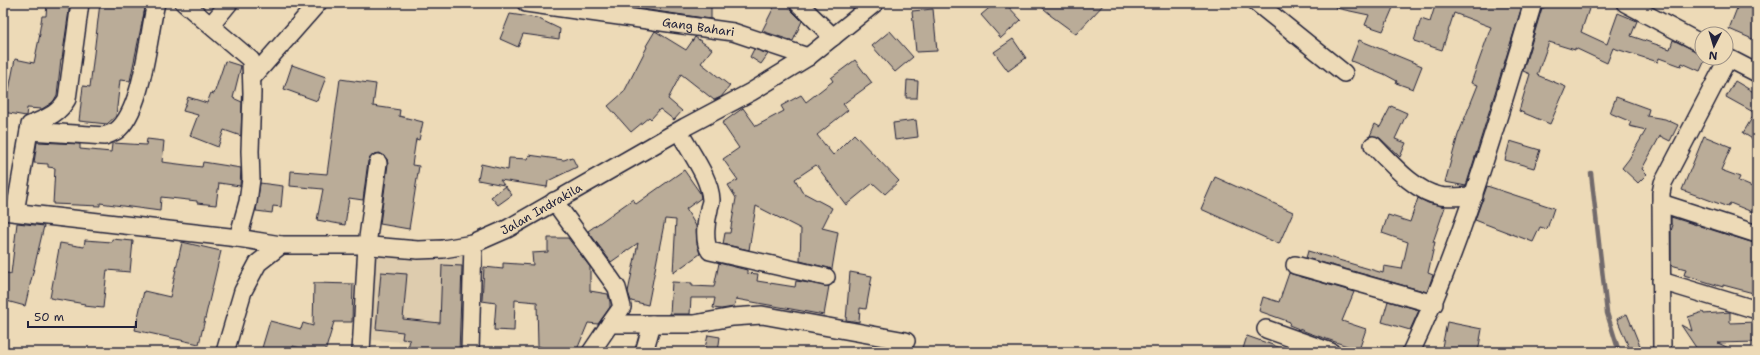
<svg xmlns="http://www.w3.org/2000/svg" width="1760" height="355" viewBox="0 0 1760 355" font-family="'Shantell Sans',sans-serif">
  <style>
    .built { fill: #deccae }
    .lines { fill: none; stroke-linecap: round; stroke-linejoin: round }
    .stream { stroke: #726b6c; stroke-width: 4.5 }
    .building { fill: #baac98; stroke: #22223b }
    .minor-casing { stroke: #22223b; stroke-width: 20 }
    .minor { stroke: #eddab7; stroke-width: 17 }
    .labels { text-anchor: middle; stroke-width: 3.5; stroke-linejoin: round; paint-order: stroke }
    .street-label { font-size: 12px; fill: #22223b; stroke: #eddab7 }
  </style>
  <rect width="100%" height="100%" fill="#eddab7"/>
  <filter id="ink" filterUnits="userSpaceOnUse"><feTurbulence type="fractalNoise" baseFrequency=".025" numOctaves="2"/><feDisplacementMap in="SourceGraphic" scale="8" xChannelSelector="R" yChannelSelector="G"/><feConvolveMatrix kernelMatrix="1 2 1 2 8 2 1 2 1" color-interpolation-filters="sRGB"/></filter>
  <g filter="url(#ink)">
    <path class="built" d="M 371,251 L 465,253 L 463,345 L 370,340 Z"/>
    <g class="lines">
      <path class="stream" d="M 1591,173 L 1607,313 L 1619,352"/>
    </g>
    <g class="building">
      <path d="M 47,3 L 70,3 L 62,59 L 61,59 L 57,95 L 53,102 L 42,109 L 27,108 L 26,116 L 3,112 L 3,90 L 9,90 L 15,59 L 34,63 L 40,34 L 39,34 L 42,16 L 46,16 Z"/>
      <path d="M 100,3 L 146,3 L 130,81 L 120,80 L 116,116 L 107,124 L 79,121 L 83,86 L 90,87 Z"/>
      <path d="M 628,3 L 711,3 L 711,19 L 628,7 Z"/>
      <path d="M 776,3 L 788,3 L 791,10 L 802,21 L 793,41 L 762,31 Z"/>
      <path d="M 995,3 L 1005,3 L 1021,20 L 1001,38 L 981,15 Z"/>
      <path d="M 1037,3 L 1105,3 L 1076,34 L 1050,15 L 1050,14 Z"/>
      <path d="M 1336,3 L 1395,3 L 1383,31 L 1365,25 L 1369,15 L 1336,8 Z"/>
      <path d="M 1430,3 L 1523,3 L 1466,186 L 1445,182 L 1458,135 L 1478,85 L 1471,83 L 1491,27 L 1454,13 L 1442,50 L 1414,41 L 1421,19 L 1430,22 L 1435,6 Z"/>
      <path d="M 1546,3 L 1591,3 L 1581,32 L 1607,44 L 1618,13 L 1637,21 L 1631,36 L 1670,49 L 1673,40 L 1702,54 L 1702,58 L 1706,58 L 1700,71 L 1682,63 L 1681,66 L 1659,58 L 1658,62 L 1613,48 L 1607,63 L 1575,48 L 1575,50 L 1549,42 L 1537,75 L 1566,87 L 1550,124 L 1519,111 L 1530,74 L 1523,71 L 1542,8 L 1544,8 Z"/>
      <path d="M 1739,3 L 1757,3 L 1757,41 L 1729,29 Z"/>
      <path d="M 933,9 L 937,51 L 916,52 L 912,11 Z"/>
      <path d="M 510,14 L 537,18 L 560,29 L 559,39 L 523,34 L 518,47 L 500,39 Z"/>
      <path d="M 655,31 L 686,50 L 695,37 L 712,49 L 701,63 L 730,86 L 721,97 L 714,100 L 681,74 L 668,99 L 682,111 L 674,120 L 660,109 L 651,119 L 649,117 L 631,132 L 608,106 L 624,92 L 647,47 L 646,46 Z"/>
      <path d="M 890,31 L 913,57 L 895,72 L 872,46 Z"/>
      <path d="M 1013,39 L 1026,58 L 1008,71 L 994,52 Z"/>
      <path d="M 1359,40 L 1422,66 L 1413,89 L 1396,83 L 1397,81 L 1384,74 L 1351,61 Z"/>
      <path d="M 754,49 L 768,54 L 761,64 L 750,57 Z"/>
      <path d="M 855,60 L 872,83 L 843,104 L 848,110 L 817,135 L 833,155 L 854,134 L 899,181 L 885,194 L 873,183 L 846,205 L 816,165 L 795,179 L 802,192 L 832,208 L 822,228 L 838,232 L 832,269 L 800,261 L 801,229 L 756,206 L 749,250 L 723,244 L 725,233 L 730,233 L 736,198 L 728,185 L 738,180 L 723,159 L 739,148 L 722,123 L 743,108 L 756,126 L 784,111 L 781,106 L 801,95 L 806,102 L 833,81 L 831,78 Z"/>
      <path d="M 225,61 L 241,66 L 233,98 L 242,102 L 241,136 L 224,130 L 218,147 L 190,136 L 198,115 L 183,111 L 188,97 L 207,103 L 211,93 L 214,94 Z"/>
      <path d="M 292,65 L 326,77 L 317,101 L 284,89 Z"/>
      <path d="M 340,79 L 376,84 L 373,106 L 400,110 L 399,116 L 423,122 L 419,140 L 416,139 L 412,165 L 419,166 L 409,229 L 380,224 L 388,164 L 387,159 L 380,153 L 374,154 L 368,161 L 363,200 L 349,198 L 345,225 L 317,220 L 323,189 L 290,186 L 291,171 L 327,174 Z"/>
      <path d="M 907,80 L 918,81 L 917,98 L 906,98 Z"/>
      <path d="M 1735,81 L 1757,94 L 1757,142 L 1743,133 L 1755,113 L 1726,97 Z"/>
      <path d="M 1616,97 L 1649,109 L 1647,116 L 1665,119 L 1678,125 L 1670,141 L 1660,136 L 1642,169 L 1647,174 L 1638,183 L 1622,168 L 1629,159 L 1646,130 L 1629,126 L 1631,122 L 1610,113 Z"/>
      <path d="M 1391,106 L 1407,113 L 1395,139 L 1406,143 L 1400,157 L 1380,138 L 1370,136 L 1375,124 L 1380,127 Z"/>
      <path d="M 916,120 L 918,137 L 895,140 L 893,123 Z"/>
      <path d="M 1704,136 L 1731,147 L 1721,170 L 1740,177 L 1738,181 L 1757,189 L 1757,214 L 1730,203 L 1728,207 L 1682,190 Z"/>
      <path d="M 147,139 L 164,141 L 162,162 L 202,167 L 203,162 L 241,168 L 240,186 L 219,183 L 216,205 L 197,203 L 197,201 L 161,197 L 160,211 L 100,203 L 100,206 L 53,204 L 55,168 L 48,167 L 48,164 L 34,163 L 37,142 L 80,144 L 80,149 L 111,152 L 112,144 L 113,143 L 146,145 Z"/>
      <path d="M 1510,141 L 1540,150 L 1534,168 L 1505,160 Z"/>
      <path d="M 529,155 L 564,160 L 572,157 L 577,167 L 548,181 L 547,187 L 500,180 L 504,185 L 478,180 L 481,164 L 508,170 L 509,158 L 528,159 Z"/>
      <path d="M 684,170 L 700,193 L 701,198 L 686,209 L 696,226 L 697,243 L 700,254 L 673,273 L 676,220 L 665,219 L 648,305 L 631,301 L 628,292 L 638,243 L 611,262 L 588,231 L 633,199 L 636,204 Z"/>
      <path d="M 1215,177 L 1293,212 L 1279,244 L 1201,209 Z"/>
      <path d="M 260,183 L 283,186 L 281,207 L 273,206 L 272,213 L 256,211 Z"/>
      <path d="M 505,186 L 512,195 L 498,205 L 491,197 Z"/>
      <path d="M 1487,186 L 1554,208 L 1547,229 L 1540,227 L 1533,242 L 1475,220 Z"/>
      <path d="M 1418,198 L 1428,203 L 1445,207 L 1433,242 L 1435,242 L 1428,273 L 1433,275 L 1427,292 L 1306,258 L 1308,251 L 1383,273 L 1384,266 L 1402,269 L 1408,242 L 1382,233 L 1388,215 L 1410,222 Z"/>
      <path d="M 1671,217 L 1757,244 L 1757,294 L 1723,285 L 1723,287 L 1684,275 L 1686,269 L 1671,265 L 1671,231 L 1673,225 L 1671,224 Z"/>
      <path d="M 17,223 L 44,226 L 25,306 L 3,300 L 3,272 L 11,274 Z"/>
      <path d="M 548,238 L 568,238 L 590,267 L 590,291 L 608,294 L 610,302 L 610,307 L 598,324 L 588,323 L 576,352 L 555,352 L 538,346 L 537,302 L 515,300 L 514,331 L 494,330 L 496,303 L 482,301 L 484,267 L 503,269 L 503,263 L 533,265 L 532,253 L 548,252 Z"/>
      <path d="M 112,239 L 133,241 L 130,272 L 107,270 L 103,308 L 84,306 L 85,304 L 50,298 L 60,243 L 84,247 L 85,240 L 112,242 Z"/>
      <path d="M 182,242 L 221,251 L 199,344 L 135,330 L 144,291 L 170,297 Z"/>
      <path d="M 719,263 L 747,270 L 747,273 L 758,274 L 757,281 L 795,287 L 796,281 L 829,286 L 824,315 L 736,299 L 734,307 L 721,309 L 713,308 L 715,298 L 691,298 L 690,314 L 670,314 L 672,282 L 692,283 L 692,286 L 714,287 Z"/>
      <path d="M 442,265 L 462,266 L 459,352 L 407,352 L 410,340 L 402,339 L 403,332 L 376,329 L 381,272 L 407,274 L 403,319 L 440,323 Z"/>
      <path d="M 850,272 L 872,276 L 866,309 L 860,308 L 859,322 L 846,320 Z"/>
      <path d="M 1289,273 L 1354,292 L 1342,321 L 1366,329 L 1359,350 L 1309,333 L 1289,325 L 1290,322 L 1259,311 L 1263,297 L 1279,302 Z"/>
      <path d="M 314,283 L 353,284 L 352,322 L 334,322 L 325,352 L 316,352 L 293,346 L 292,352 L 276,352 L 262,348 L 270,321 L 301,329 L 303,323 L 313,326 Z"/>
      <path d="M 1388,301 L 1419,310 L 1410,330 L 1382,322 Z"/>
      <path d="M 1703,312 L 1704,314 L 1730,312 L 1730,323 L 1756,322 L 1757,342 L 1718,343 L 1737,352 L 1699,352 L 1681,325 L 1692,331 L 1688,317 Z"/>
      <path d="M 1627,314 L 1640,346 L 1630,350 L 1617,319 Z"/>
      <path d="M 1447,322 L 1482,329 L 1478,352 L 1441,352 Z"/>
      <path d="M 708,335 L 720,337 L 718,352 L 704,352 Z"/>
      <path d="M 1247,336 L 1287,350 L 1286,352 L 1242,352 Z"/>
    </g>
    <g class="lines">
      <defs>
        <g id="minor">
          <path d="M 184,3 L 251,60 L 252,93 L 250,151 L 251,179 L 248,202 L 238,238"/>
          <path id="s1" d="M 526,3 L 733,32 L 808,57"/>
          <path d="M 798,3 L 833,37"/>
          <path d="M 1257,3 L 1344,73"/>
          <path d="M 1625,3 L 1702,44"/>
          <path d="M 211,25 L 229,3"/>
          <path d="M 1726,57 L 1757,73"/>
          <path d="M 252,78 L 318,3"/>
          <path d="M 29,131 L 105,136 C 108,134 113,133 116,131 C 143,111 148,35 156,3"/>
          <path d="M 679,131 C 689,151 710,177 711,200 C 711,204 709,206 709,209 C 706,220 703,242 710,251 L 826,277"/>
          <path d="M 1373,145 C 1390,162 1415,192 1440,196 C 1450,198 1463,196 1474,196"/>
          <path d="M 554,201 L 610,278 L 617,288 L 622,307 L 610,324"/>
          <path d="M 1661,203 L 1757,234"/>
          <path d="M 3,211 L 238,238 L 281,245"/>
          <path d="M 15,212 L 30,125 C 46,118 58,115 67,99 L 80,3"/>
          <path d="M 1295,265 L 1434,304"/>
          <path d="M 1661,281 L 1757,310"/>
          <path d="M 1266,329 L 1331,352"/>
          <path id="s2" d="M 225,352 L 243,291 L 258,263 L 281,245 L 360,245 L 418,250 L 443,249 L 473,244 L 507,229 L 685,127 L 751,92 L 808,57 L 875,3"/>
          <path d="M 361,352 L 367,245 L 378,163"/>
          <path d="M 470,352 L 473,244"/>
          <path d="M 591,352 L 610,324 L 694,324 L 733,317 L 762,315 L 906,341"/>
          <path d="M 644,352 L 652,324"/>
          <path d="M 1411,352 C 1464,240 1497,121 1533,3"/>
          <path d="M 1662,352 L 1661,193 L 1663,183 L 1728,58"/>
        </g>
      </defs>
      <use href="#minor" class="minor-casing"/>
      <use href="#minor" class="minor"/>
    </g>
  </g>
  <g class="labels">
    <g class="street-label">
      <text dy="4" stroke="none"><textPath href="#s1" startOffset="174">Gang Bahari</textPath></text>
      <text dy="4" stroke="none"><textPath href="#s2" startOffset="394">Jalan Indrakila</textPath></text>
    </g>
  </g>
  <rect width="1760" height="355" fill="none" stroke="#eddab7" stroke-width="16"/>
  <rect x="8" y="8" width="1744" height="339" fill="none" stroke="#22223b" stroke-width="1.5" filter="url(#ink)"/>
  <g transform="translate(1714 46) rotate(185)"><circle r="19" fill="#eddab7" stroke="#9c9085"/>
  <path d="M0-3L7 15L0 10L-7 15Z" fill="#22223b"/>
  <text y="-6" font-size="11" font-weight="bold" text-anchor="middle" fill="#22223b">N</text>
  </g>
  <path d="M28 321v6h108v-6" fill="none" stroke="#22223b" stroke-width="2"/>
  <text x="34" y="321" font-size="12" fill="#22223b" stroke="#eddab7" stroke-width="3" paint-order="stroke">50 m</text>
</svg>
